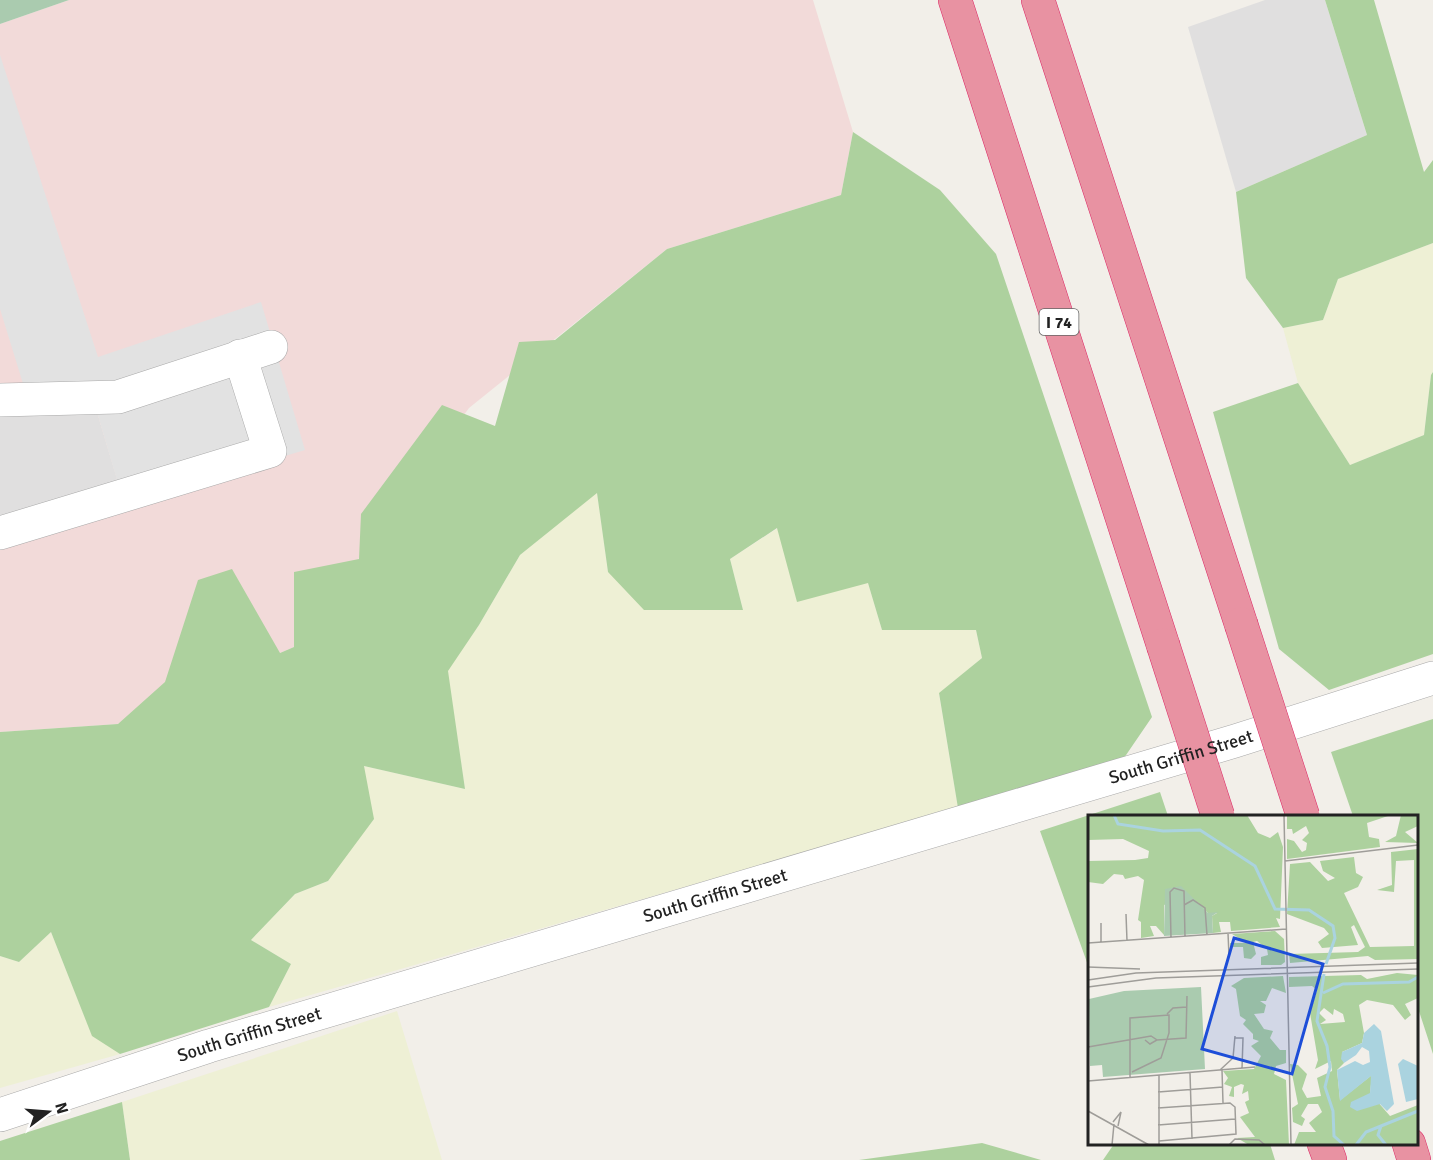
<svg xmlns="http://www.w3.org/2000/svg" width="1433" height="1160" viewBox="0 0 1433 1160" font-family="Signika,sans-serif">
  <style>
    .residential { fill: #e0dfdf }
    .commercial { fill: #f2dad9 }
    .farmland { fill: #eef0d5 }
    .forest { fill: #add19e }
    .cemetery { fill: #aacbaf }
    .parking { fill: #e2e2e2 }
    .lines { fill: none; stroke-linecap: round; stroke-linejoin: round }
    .minor-casing { stroke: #a9a9a9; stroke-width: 34 }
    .highway-casing { stroke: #dc2a67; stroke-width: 34 }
    .minor { stroke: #fff; stroke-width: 33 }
    .highway { stroke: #e892a2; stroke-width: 33 }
    .highway-bridge-casing { stroke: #dc2a67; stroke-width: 34; stroke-linecap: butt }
    .highway-bridge { stroke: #e892a2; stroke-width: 33 }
    .labels { text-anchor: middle; stroke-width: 6; stroke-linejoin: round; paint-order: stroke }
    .shield { fill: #fff; stroke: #646464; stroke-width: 1.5 }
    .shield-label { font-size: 16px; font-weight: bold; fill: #222 }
    .street-label { font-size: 18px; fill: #222; stroke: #fff }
    .inset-river { fill: none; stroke: #aad3df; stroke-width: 3 }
    .inset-road { fill: none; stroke: #9f9d99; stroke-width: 1.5 }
    .view { fill: #1d4ed8; fill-opacity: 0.15; stroke: #1d4ed8; stroke-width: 3 }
    .inset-edge { fill: none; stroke: #222; stroke-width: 3 }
  </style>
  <rect width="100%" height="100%" fill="#f2efe9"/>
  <g class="residential">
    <path d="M 1265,0 L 1325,0 L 1367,135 L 1236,192 L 1188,27 Z"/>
    <path d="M 0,401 L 97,412 L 122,496 L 0,533 Z"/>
  </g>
  <path class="commercial" d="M 69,0 L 813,0 L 853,132 L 841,195 L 667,249 L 469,408 L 294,647 L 118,724 L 0,732 L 0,533 L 122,496 L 97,412 L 33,416 L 0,401 L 0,24 Z"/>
  <g class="farmland">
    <path d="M 1433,243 L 1433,372 L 1431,375 L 1424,435 L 1350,465 L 1298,383 L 1283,328 L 1323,320 L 1338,279 Z"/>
    <path d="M 597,492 L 608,572 L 743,610 L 730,559 L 778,528 L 868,583 L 882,630 L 976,630 L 982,658 L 939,694 L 958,808 L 269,1007 L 291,964 L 251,940 L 295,894 L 328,881 L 364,766 L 465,789 L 447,671 L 479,625 L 520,555 Z"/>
    <path d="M 51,932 L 92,1035 L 120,1054 L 0,1088 L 0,956 L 19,962 Z"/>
    <path d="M 397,1011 L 442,1160 L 130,1160 L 122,1102 Z"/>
  </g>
  <g class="forest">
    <path d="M 1325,0 L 1374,0 L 1424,172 L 1433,160 L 1433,243 L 1338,279 L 1323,320 L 1283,328 L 1246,278 L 1236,192 L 1367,135 Z"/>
    <path d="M 853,132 L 940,190 L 996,254 L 1152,717 L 1124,758 L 958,808 L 939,693 L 982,658 L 976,630 L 882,630 L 868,583 L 797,602 L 777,528 L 730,559 L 743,610 L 644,610 L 608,572 L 597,493 L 520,555 L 479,625 L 448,671 L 465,789 L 364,766 L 374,819 L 328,881 L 295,894 L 251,940 L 291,964 L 269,1007 L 120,1054 L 92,1036 L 51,932 L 19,962 L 0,956 L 0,732 L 118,724 L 165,682 L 198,580 L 232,569 L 280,653 L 294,647 L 294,572 L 359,559 L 361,514 L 442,405 L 495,426 L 519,342 L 555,340 L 667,249 L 841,195 Z"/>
    <path d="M 1433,372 L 1433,654 L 1329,690 L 1279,649 L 1213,412 L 1298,383 L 1350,465 L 1424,435 L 1431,375 Z"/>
    <path d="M 1433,719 L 1433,1054 L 1417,1005 L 1416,816 L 1353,816 L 1331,752 Z"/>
    <path d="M 1160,792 L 1168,816 L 1090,816 L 1089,968 L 1040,831 Z"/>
    <path d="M 122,1102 L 130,1160 L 0,1160 L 0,1141 Z"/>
    <path d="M 982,1143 L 1041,1160 L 859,1160 Z"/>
    <path d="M 1114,1144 L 1270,1144 L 1275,1160 L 1103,1160 Z"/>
  </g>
  <path class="cemetery" d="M 0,0 L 69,0 L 0,24 Z"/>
  <path class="parking" d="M 0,55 L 98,357 L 261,302 L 305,450 L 124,504 L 97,412 L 33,416 L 0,309 Z"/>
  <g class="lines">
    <defs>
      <g id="minor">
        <path d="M 0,400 L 118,397 L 271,347"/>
        <path d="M 0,533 L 270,451 L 240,356"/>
        <path id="s1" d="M 0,1115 L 209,1046 L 1235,741 L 1433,678"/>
      </g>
      <g id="highway">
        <path d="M 955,0 L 1163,645"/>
        <path d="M 1038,0 L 1241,624"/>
        <path d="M 1324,1144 L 1330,1160"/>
        <path d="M 1409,1144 L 1414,1160"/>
      </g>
    </defs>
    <use href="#minor" class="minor-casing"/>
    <use href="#highway" class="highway-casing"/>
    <use href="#minor" class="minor"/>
    <use href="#highway" class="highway"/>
    <defs>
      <g id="highway-bridge">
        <path d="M 1241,624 L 1303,816"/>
        <path d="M 1163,645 L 1218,816"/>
      </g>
    </defs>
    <use href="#highway-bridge" class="highway-bridge-casing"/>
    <use href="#highway-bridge" class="highway-bridge"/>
  </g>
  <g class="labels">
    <rect class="shield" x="1039.5" y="309" width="39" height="26" rx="4.5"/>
    <g class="shield-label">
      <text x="1059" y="328">I 74</text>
    </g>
    <g class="street-label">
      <text dy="6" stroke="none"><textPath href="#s1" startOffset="1234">South Griffin Street</textPath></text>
      <text dy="6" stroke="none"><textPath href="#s1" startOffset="748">South Griffin Street</textPath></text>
      <text dy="6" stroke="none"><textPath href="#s1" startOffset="262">South Griffin Street</textPath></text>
    </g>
  </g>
  <g transform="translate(1088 815)">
    <rect width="330" height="330" fill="#f2efe9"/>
    <path d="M 0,0 L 159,0 L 170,18 L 182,23 L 190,17 L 195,32 L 192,104 L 188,103 L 192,112 L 143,116 L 142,107 L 131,107 L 133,117 L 125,118 L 124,101 L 129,98 L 120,98 L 101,81 L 76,90 L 76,120 L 68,111 L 62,111 L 66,121 L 53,123 L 53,107 L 50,105 L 56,65 L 50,61 L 37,64 L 35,60 L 26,59 L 15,69 L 0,67 L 0,46 L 47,45 L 60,43 L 61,36 L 35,24 L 0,25 ZM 199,0 L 303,0 L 279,8 L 281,22 L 291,24 L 292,32 L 199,44 L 199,24 L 206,26 L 214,37 L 218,35 L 219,28 L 214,25 L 221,18 L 218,11 L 205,19 L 204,14 L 199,14 ZM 313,0 L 330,0 L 330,11 L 317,17 L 330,28 L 297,27 L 308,21 ZM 330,34 L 330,144 L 287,145 L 280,141 L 202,148 L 201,139 L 270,137 L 277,132 L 266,110 L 263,112 L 270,130 L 234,133 L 230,127 L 241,119 L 236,113 L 199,99 L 202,49 L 222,47 L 240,66 L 247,63 L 235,56 L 232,46 L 266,42 L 268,58 L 275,62 L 270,72 L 256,78 L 282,132 L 326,131 L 326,45 L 308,46 L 306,77 L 289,75 L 304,70 L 303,37 ZM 187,116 L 196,124 L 197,147 L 193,150 L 173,150 L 173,142 L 180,140 L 179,134 L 169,126 L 165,127 L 168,139 L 163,144 L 156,143 L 155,132 L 142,132 L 142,128 L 159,128 L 144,119 ZM 309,158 L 330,160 L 330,183 L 317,189 L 323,200 L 317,205 L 305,190 L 279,185 L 271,190 L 276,218 L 274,228 L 254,237 L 256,248 L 249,255 L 252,285 L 284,260 L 282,278 L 302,301 L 330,290 L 330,330 L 206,330 L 211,317 L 228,317 L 221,308 L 234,297 L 230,289 L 220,289 L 213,301 L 217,304 L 214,311 L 205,307 L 204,293 L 210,289 L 202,249 L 210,250 L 219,259 L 214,274 L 219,283 L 233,281 L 229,263 L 244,256 L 243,246 L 227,254 L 230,245 L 222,198 L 229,175 L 224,171 L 201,172 L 201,162 L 273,160 L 279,164 ZM 236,193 L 245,200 L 246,194 L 255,199 L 257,207 L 232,209 L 238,205 L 231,198 ZM 195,161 L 198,178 L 184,173 L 178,186 L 172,186 L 178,190 L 176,198 L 166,199 L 176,214 L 185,216 L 182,223 L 192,235 L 198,235 L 198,248 L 188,251 L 186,259 L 198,265 L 201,330 L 161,330 L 149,323 L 167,322 L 152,302 L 161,298 L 157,287 L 161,285 L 160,276 L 154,279 L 156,270 L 153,269 L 146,272 L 146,282 L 141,281 L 144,272 L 136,269 L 140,263 L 135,256 L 166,254 L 173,241 L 163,231 L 171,226 L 165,224 L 165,219 L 155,209 L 158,205 L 152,201 L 148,174 L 143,171 L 156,163 Z" fill="#add19e" fill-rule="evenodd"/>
    <path d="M 93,71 L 120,98 L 130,97 L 124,101 L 125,118 L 76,121 L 77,74 ZM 113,172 L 117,254 L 15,262 L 14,250 L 2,251 L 1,184 L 36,176 Z" fill="#aacbaf"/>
    <path d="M 286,209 L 293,216 L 306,289 L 299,296 L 292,289 L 269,296 L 262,292 L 263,287 L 282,278 L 283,261 L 252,286 L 249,255 L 267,246 L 275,250 L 282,247 L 281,236 L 274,232 L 268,240 L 256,248 L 253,244 L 254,237 L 274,228 L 276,218 ZM 315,244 L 330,251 L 330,284 L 318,287 L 310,249 Z" fill="#aad3df"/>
    <path class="inset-river" d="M 26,0 L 30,9 L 75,16 L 112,15 L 167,51 L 187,94 L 221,95 L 245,111 L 247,123 L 238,149M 236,159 L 229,206 L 239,231 L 242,252 L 237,272 L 245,296 L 246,321 L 256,330M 235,178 L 255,169 L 321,167 L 330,162M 293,311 L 290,320 L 298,330M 268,330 L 278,317 L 330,296"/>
    <path class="inset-road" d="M 196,0 L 203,330M 197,46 L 330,30M 96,90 L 105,85 L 117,93 L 119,120M 38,99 L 39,126M 140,118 L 141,141M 83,123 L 82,77 L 86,73 L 96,76 L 97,122M 13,127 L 13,108M 0,128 L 198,114M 0,152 L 52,154M 0,165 L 48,158 L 330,148M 0,172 L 68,163 L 330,154M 79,199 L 85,193 L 99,192M 147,223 L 155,223 L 154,254M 69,225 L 98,223 L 99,181M 0,232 L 63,221 L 69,225 L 62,229 L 57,225M 132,255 L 145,243 L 147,221M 134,255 L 135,288M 102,258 L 104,324M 71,260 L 71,330M 42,262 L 42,203 L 81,200 L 81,218 L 73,243 L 44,257M 0,266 L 167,252M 70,277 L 135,272M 70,293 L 142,288 L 147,292 L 148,319 L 71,326M 0,296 L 61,330M 25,307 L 33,297 L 30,311M 70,310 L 147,304M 24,330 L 26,309M 141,330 L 147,324 L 171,325 L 177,330"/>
    <path class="view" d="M 146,123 L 235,149 L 204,259 L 114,234 Z"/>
    <rect width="330" height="330" class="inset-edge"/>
  </g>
  <g transform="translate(48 1112) rotate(74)" stroke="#ffffff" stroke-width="4.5" paint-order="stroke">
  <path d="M0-4.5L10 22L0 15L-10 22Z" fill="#222222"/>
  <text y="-9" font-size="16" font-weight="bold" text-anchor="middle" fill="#222222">N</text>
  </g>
</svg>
